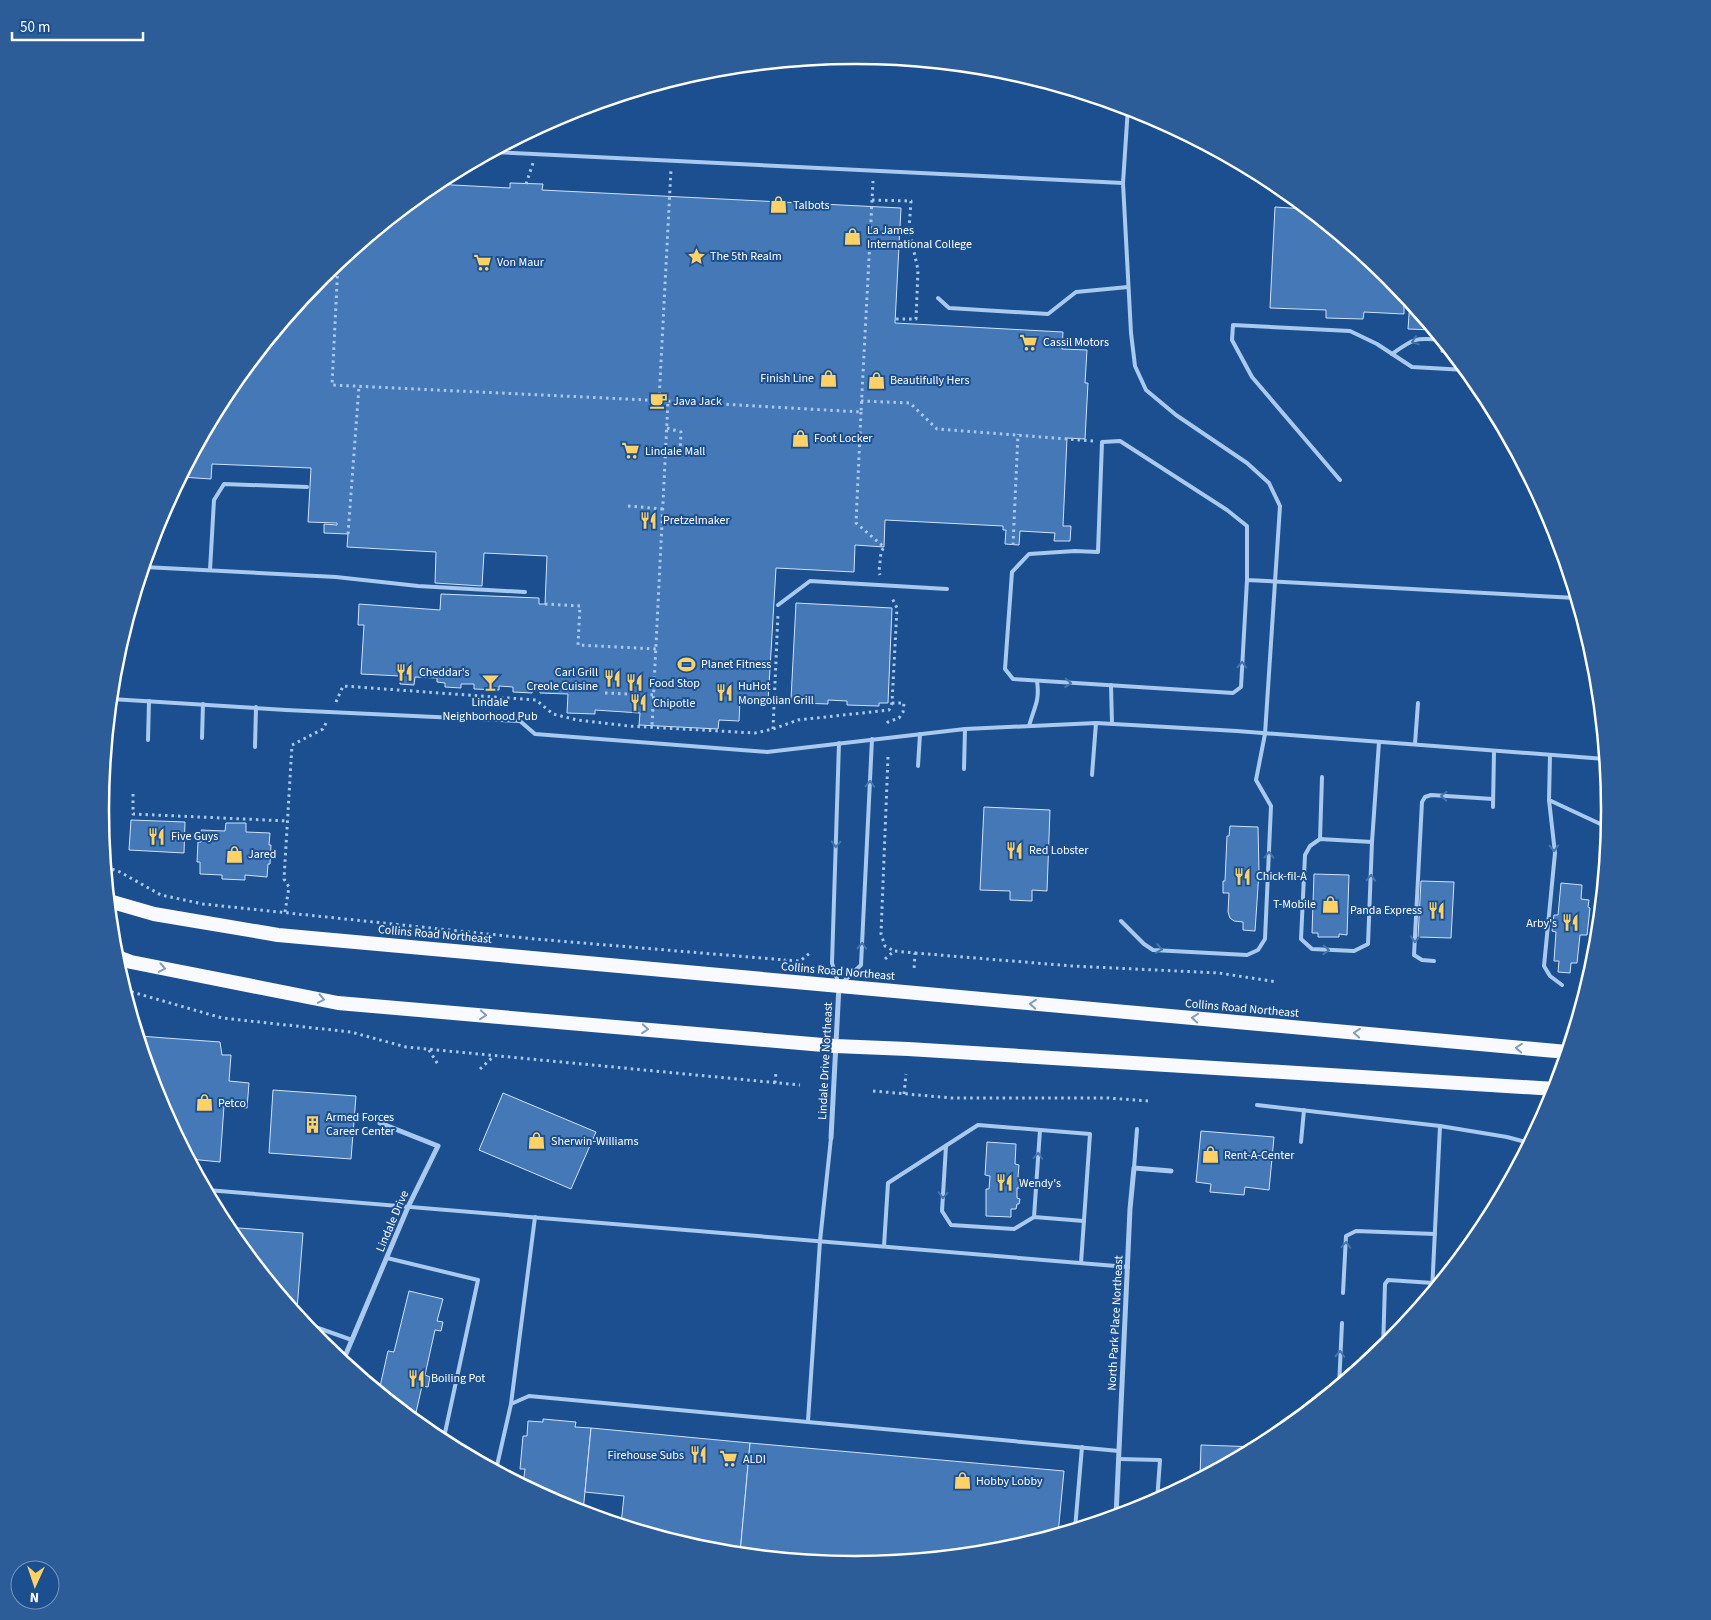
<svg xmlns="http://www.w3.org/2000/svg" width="1711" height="1620" viewBox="0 0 1711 1620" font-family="'Source Sans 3',sans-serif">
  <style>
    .building { fill: #4478b7; stroke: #cfe3fa }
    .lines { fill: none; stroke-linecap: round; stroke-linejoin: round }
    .path { stroke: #a9c9ee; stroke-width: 3; stroke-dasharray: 2.5 4; stroke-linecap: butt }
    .service { stroke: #a9c9ee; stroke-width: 4 }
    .minor { stroke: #a9c9ee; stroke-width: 5 }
    .trunk { stroke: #f8faff; stroke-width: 14 }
    .oneway { stroke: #4674ac }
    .oneway2 { stroke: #7e9cc1 }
    .labels { text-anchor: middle; stroke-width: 4; stroke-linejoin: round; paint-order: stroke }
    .poi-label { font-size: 12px; fill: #fff; stroke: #1b4f8f; text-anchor: start }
    .street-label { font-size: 12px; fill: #fff; stroke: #1b4f8f }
    .rim { fill: none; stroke: #fff; stroke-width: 2.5 }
  </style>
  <rect width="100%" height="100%" fill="#1b4f8f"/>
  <g class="building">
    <path d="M 510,183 L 543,184 L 542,190 L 901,208 L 895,323 L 1063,332 L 1062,349 L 1087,350 L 1085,383 L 1088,383 L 1085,439 L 1067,438 L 1063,526 L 1071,526 L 1070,541 L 1054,541 L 1055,533 L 1020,531 L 1019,545 L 1005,544 L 1006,530 L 1003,530 L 1003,526 L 885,520 L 884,547 L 855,545 L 854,572 L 776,568 L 768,702 L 740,701 L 739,721 L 719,720 L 718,729 L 639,725 L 640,713 L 595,710 L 595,714 L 567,713 L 568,694 L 540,693 L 540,690 L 532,689 L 532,693 L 513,692 L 513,687 L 499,686 L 499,690 L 474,689 L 474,684 L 461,684 L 461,688 L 445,687 L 445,683 L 437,682 L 437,678 L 415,677 L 414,685 L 400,684 L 400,676 L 361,674 L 364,625 L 358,625 L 359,604 L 440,610 L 441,594 L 539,598 L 539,604 L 545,604 L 547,556 L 484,553 L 482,586 L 435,583 L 436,552 L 347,547 L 348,534 L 324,533 L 324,524 L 337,525 L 337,523 L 308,522 L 311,468 L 212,464 L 211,479 L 181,477 L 228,390 L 322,276 L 434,184 L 510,188 Z"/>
    <path d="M 1275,207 L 1307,209 L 1390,276 L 1404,294 L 1404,314 L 1364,312 L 1363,319 L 1326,318 L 1326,310 L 1270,308 Z"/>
    <path d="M 1410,301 L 1434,330 L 1408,329 Z"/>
    <path d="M 1442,340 L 1452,352 L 1441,352 Z"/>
    <path d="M 796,603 L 892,608 L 888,703 L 879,703 L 879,706 L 847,705 L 847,701 L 828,700 L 828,704 L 801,703 L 801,699 L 791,699 Z"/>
    <path d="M 984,807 L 1050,810 L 1047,891 L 1032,890 L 1032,901 L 1010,900 L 1010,891 L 980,890 Z"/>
    <path d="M 131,820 L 185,822 L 184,853 L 129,850 Z"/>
    <path d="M 226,823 L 246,823 L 246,832 L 270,833 L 269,845 L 271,845 L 270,864 L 268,864 L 267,877 L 245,875 L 245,880 L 222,879 L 222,875 L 200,874 L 200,862 L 197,862 L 198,842 L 201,842 L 201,830 L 225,831 Z"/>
    <path d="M 1230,826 L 1258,827 L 1259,872 L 1255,931 L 1243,930 L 1243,922 L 1234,921 L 1230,918 L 1228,912 L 1229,893 L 1223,893 L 1223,881 L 1225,881 L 1227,836 L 1229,836 Z"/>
    <path d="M 1314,874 L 1349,875 L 1347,935 L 1339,934 L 1339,937 L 1318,937 L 1318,933 L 1312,933 Z"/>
    <path d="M 1421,881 L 1454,882 L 1451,938 L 1418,937 Z"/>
    <path d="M 1561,883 L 1582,885 L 1581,899 L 1589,900 L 1588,907 L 1590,908 L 1587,935 L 1580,935 L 1577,963 L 1571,963 L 1570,973 L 1558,972 L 1559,961 L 1554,961 L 1556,932 L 1552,931 L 1554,915 L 1558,915 Z"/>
    <path d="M 139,1036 L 220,1042 L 222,1055 L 231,1055 L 229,1081 L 249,1083 L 247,1108 L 224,1106 L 220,1162 L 190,1159 L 158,1099 Z"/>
    <path d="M 273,1090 L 356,1096 L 351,1159 L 269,1153 Z"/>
    <path d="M 503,1093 L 596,1132 L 571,1189 L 479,1150 Z"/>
    <path d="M 1201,1131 L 1274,1137 L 1269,1190 L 1245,1187 L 1244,1195 L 1210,1192 L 1211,1184 L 1196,1182 Z"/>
    <path d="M 987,1142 L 1016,1144 L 1015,1164 L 1019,1165 L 1018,1177 L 1021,1178 L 1020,1188 L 1017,1188 L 1017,1198 L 1020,1199 L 1019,1204 L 1017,1204 L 1016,1209 L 1011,1209 L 1011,1217 L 986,1216 L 986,1189 L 989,1189 L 990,1176 L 985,1175 Z"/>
    <path d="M 226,1227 L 303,1233 L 297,1310 L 293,1309 Z"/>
    <path d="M 409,1291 L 443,1299 L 437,1321 L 443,1322 L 441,1331 L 435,1330 L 425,1375 L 430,1377 L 428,1387 L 422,1386 L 415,1417 L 409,1416 L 379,1391 L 388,1351 L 394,1352 Z"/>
    <path d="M 543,1419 L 576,1422 L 575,1427 L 591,1428 L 583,1512 L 566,1507 L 523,1484 L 525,1469 L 520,1469 L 523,1436 L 527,1436 L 528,1421 L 543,1422 Z"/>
    <path d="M 591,1428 L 750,1443 L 740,1554 L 708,1550 L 621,1524 L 624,1496 L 585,1492 Z"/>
    <path d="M 750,1443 L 1064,1471 L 1058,1534 L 1003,1551 L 855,1565 L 740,1554 Z"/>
    <path d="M 1201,1445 L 1258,1447 L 1200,1478 Z"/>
  </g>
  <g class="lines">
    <g class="path">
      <path d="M 526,184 L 533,163"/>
      <path d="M 872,200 L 911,201 L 909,229 L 918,270 L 916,319 L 896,319"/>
      <path d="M 338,263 L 332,385 L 668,401 L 652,726"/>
      <path d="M 659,401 L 671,169"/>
      <path d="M 668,401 L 861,412 L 873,181"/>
      <path d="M 861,401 L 910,403 L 937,429 L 1093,441"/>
      <path d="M 861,412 L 856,523 L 884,547 L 881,552 L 879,572 L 880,575"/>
      <path d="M 667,428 L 681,432 L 680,453"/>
      <path d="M 628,506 L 663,509"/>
      <path d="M 348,534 L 359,386"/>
      <path d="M 1013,545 L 1018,434"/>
      <path d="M 545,604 L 580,606 L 578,645 L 657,649"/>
      <path d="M 605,693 L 654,695"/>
      <path d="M 336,702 L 343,686 L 536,700 L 553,714 L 577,720 L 628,726 L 755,733 L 773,729 L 798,720 L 889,710 L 892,703 L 897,608 L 891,596"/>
      <path d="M 887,723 L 888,722 L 899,718 L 903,712 L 904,703 L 892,703"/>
      <path d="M 773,729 L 778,614"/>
      <path d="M 888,757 L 881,934 L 885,946 L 894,951"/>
      <path d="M 133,794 L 133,814 L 288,821"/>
      <path d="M 106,867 L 120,872 L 161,895 L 203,904 L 535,939 L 785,960"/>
      <path d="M 285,912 L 289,887 L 284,879 L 292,745 L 323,729 L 327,721"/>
      <path d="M 915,953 L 1072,966 L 1219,973 L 1277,982"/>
      <path d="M 885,959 L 894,951 L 915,953 L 914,970"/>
      <path d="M 785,962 L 785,960 L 800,961 L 810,953"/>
      <path d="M 125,990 L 222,1018 L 351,1032 L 406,1047 L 800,1085"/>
      <path d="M 429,1050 L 439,1066"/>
      <path d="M 480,1069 L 494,1056"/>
      <path d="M 775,1083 L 776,1072"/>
      <path d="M 873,1091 L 952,1098 L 1108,1098 L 1148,1101"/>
      <path d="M 904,1094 L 906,1074"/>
    </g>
    <g class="service">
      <path d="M 493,152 L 1123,183"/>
      <path d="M 938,298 L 949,308 L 1048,314 L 1076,292 L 1128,287"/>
      <path d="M 1392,354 C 1413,339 1415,337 1441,340"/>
      <path d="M 1340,480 L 1252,377 L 1232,340 L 1233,325 L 1350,331 L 1377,344 L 1412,367 L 1466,370"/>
      <path d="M 144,567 L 336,577 L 418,586 L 525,592"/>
      <path d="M 210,570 L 214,500 L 224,484 L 307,487"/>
      <path d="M 1247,580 L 1241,687 L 1233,693 L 1013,679 L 1005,669 L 1012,572 L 1029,554 L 1075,551 L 1098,552 L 1102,442 L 1120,441 L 1227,510 L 1247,526 L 1247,580 L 1576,598"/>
      <path d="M 778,605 L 810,581 L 947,589"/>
      <path d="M 1111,685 L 1112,724"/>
      <path d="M 111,699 L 286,710 L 520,721 L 535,734 L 767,752 L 965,729 L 1096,723 L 1237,731 L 1605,759"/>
      <path d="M 1029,726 C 1034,707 1040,702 1037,681"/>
      <path d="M 202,738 L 203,704"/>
      <path d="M 148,740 L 149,701"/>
      <path d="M 1415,744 L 1418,703"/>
      <path d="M 255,747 L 256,707"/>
      <path d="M 1550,755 L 1549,800 L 1555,853 L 1544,966 L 1550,976 L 1562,985"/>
      <path d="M 918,766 L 920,734"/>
      <path d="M 964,769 L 965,729"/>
      <path d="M 1092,775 L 1096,723"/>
      <path d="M 1549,800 L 1609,828"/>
      <path d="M 1493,807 L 1494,751"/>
      <path d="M 1320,839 L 1322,777"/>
      <path d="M 1372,842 L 1320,839 L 1310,846 L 1305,855 L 1301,939 L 1312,949 L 1354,951 L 1368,944 L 1372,842 L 1379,742"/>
      <path d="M 1121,921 L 1144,944 L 1153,950 L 1247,955 L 1258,950 L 1265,939 L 1271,806 L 1256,780 L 1265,734 L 1280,506 L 1269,483 L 1247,463 L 1176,415 L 1146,390 L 1135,366 L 1131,333 L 1123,183 L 1128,107"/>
      <path d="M 1434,961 L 1422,960 L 1414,955 L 1422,802 L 1425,797 L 1431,795 L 1493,799"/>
      <path d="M 838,982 L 832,963 L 839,743"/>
      <path d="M 843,982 L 861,965 L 872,739"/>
      <path d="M 1257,1105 L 1440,1126 L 1507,1137 L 1529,1143"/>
      <path d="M 1301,1142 L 1304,1110"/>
      <path d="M 946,1146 L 942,1211 L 951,1225 L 1014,1229 L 1034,1217 L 1084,1221"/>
      <path d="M 1134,1168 L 1137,1129"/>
      <path d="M 207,1190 L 1128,1267"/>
      <path d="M 1034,1217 L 1040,1130"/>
      <path d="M 884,1246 L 888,1183 L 978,1125 L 1090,1134 L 1081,1263"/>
      <path d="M 387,1258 L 478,1280 L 443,1442"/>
      <path d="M 1432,1292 L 1440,1126"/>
      <path d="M 1343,1293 L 1346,1236 L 1356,1231 L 1435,1234"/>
      <path d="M 304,1323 L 352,1340"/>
      <path d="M 1383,1349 L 1385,1284 L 1388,1280 L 1433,1283"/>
      <path d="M 1339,1386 L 1342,1323"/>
      <path d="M 511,1404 L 535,1217"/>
      <path d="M 808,1421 L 820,1241 L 831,1138"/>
      <path d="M 1119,1459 L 1160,1460 L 1157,1501"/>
      <path d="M 496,1470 L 511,1404 L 529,1396 L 1119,1451"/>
      <path d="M 1075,1529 L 1082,1447"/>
    </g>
    <g class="minor">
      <path d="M 831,1138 L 839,986"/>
      <path d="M 343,1361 L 408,1207 L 438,1146 L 380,1123"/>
      <path d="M 1116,1516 L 1130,1209 L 1134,1168 L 1171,1171"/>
    </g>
    <g class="trunk">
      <path d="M 109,901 L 154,914 L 278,935 L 1567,1052"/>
      <path d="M 115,956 L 131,962 L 338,1003 L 835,1046 L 908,1049 L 1556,1089"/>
    </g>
  </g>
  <defs><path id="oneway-chevron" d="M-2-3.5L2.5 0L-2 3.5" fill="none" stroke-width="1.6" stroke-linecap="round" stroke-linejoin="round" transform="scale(1.25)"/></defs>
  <g class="oneway">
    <use href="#oneway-chevron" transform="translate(1415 341) rotate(162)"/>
    <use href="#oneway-chevron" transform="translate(1242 665) rotate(-87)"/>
    <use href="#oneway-chevron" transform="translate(1068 683) rotate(4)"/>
    <use href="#oneway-chevron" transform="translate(870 784) rotate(-87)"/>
    <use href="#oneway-chevron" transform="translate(1444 796) rotate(-177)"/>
    <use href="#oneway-chevron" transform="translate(836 844) rotate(92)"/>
    <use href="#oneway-chevron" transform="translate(1554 848) rotate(87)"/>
    <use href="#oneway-chevron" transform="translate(1269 855) rotate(-88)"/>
    <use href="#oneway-chevron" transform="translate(1371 878) rotate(-87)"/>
    <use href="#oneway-chevron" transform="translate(1415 939) rotate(93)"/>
    <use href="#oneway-chevron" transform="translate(862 946) rotate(-87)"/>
    <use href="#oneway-chevron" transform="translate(1159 949) rotate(9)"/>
    <use href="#oneway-chevron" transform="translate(1326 950) rotate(3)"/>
    <use href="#oneway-chevron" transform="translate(1038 1156) rotate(-86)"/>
    <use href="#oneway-chevron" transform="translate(943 1195) rotate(94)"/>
    <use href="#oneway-chevron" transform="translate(1346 1245) rotate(-86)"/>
    <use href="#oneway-chevron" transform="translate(1340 1354) rotate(-87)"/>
  </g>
  <g class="oneway2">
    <use href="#oneway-chevron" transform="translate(162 968) rotate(11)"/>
    <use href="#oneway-chevron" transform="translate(321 999) rotate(11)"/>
    <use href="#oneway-chevron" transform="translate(1033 1004) rotate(-175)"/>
    <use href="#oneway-chevron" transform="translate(483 1015) rotate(5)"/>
    <use href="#oneway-chevron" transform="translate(1195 1018) rotate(-175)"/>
    <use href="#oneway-chevron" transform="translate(645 1029) rotate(5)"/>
    <use href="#oneway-chevron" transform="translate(1357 1033) rotate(-175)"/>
    <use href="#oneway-chevron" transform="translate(1519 1048) rotate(-175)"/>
  </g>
  <defs>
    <symbol id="shop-bare" viewBox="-9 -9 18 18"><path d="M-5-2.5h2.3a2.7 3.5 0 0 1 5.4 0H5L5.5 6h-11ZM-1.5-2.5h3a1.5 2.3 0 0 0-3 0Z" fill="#ffd166" stroke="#1b4f8f" stroke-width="2.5" paint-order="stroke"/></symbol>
    <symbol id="sight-bare" viewBox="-9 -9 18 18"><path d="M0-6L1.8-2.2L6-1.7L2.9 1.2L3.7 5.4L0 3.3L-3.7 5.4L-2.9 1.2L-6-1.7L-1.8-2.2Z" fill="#ffd166" stroke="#1b4f8f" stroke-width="2.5" paint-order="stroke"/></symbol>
    <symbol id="supermarket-bare" viewBox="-9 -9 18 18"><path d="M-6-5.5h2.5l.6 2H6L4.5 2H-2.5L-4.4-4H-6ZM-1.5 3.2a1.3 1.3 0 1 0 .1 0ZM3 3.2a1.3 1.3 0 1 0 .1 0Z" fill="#ffd166" stroke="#1b4f8f" stroke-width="2.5" paint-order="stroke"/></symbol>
    <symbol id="cafe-bare" viewBox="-9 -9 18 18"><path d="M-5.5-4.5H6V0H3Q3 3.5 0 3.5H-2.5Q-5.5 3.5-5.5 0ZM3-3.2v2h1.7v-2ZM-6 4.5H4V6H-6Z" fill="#ffd166" stroke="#1b4f8f" stroke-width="2.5" paint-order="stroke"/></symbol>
    <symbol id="restaurant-bare" viewBox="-9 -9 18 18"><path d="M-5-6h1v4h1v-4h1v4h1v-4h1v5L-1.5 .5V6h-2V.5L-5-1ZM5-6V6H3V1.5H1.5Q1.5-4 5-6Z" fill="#ffd166" stroke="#1b4f8f" stroke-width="2.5" paint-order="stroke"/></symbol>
    <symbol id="stadium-bare" viewBox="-9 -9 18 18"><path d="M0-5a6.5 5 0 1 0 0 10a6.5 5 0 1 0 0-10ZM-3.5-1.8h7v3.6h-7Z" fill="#ffd166" stroke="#1b4f8f" stroke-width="2.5" paint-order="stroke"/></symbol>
    <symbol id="bar-bare" viewBox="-9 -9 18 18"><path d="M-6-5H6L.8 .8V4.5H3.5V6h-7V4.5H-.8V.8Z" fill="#ffd166" stroke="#1b4f8f" stroke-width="2.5" paint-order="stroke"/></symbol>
    <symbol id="building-bare" viewBox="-9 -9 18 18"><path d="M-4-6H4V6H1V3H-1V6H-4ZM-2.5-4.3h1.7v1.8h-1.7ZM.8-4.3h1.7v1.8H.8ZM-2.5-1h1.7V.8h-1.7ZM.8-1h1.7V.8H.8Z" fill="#ffd166" stroke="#1b4f8f" stroke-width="2.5" paint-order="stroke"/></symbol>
  </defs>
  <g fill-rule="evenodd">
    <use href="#shop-bare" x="766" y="192" width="25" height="25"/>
    <use href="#shop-bare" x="840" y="224" width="25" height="25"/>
    <use href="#sight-bare" x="684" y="244" width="25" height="25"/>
    <use href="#supermarket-bare" x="470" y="250" width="25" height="25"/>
    <use href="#supermarket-bare" x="1016" y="330" width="25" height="25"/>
    <use href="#shop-bare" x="816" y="366" width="25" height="25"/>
    <use href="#shop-bare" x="864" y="368" width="25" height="25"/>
    <use href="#cafe-bare" x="646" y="388" width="25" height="25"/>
    <use href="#shop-bare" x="788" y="426" width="25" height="25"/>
    <use href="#supermarket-bare" x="618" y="438" width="25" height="25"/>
    <use href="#restaurant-bare" x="636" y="508" width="25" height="25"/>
    <use href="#stadium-bare" x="674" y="652" width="25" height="25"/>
    <use href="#restaurant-bare" x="392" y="660" width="25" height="25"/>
    <use href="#restaurant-bare" x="600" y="666" width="25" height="25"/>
    <use href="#bar-bare" x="478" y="670" width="25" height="25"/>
    <use href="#restaurant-bare" x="622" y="670" width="25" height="25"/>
    <use href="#restaurant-bare" x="712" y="680" width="25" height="25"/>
    <use href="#restaurant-bare" x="626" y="690" width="25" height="25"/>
    <use href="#restaurant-bare" x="144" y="824" width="25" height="25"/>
    <use href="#restaurant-bare" x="1002" y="838" width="25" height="25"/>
    <use href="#shop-bare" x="222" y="842" width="25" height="25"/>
    <use href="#restaurant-bare" x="1230" y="864" width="25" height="25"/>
    <use href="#shop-bare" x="1318" y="892" width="25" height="25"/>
    <use href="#restaurant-bare" x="1424" y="898" width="25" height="25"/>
    <use href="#restaurant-bare" x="1558" y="910" width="25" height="25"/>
    <use href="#shop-bare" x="192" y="1090" width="25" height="25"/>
    <use href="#building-bare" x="300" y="1112" width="25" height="25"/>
    <use href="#shop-bare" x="524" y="1128" width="25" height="25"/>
    <use href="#shop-bare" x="1198" y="1142" width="25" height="25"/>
    <use href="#restaurant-bare" x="992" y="1170" width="25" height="25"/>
    <use href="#restaurant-bare" x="404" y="1366" width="25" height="25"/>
    <use href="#restaurant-bare" x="686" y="1442" width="25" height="25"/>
    <use href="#supermarket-bare" x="716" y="1446" width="25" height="25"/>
    <use href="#shop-bare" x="950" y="1468" width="25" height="25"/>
  </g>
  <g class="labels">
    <g class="poi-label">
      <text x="793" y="209">Talbots</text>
      <text x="867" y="234">La James<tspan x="867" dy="14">International College</tspan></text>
      <text x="710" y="260">The 5th Realm</text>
      <text x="497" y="266">Von Maur</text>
      <text x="1043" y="346">Cassil Motors</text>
      <text x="814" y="382" text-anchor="end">Finish Line</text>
      <text x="890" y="384">Beautifully Hers</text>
      <text x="673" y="405">Java Jack</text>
      <text x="814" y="442">Foot Locker</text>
      <text x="645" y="455">Lindale Mall</text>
      <text x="663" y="524">Pretzelmaker</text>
      <text x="701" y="668">Planet Fitness</text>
      <text x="419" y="676">Cheddar's</text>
      <text x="598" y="676" text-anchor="end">Carl Grill<tspan x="598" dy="14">Creole Cuisine</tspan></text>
      <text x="649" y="687">Food Stop</text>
      <text x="738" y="690">HuHot<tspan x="738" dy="14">Mongolian Grill</tspan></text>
      <text x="490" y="706" text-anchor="middle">Lindale<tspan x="490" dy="14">Neighborhood Pub</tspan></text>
      <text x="653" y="707">Chipotle</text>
      <text x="171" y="840">Five Guys</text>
      <text x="1029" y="854">Red Lobster</text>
      <text x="248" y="858">Jared</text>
      <text x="1256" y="880">Chick-fil-A</text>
      <text x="1316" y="908" text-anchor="end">T-Mobile</text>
      <text x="1422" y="914" text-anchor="end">Panda Express</text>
      <text x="1557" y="927" text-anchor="end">Arby's</text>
      <text x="218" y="1107">Petco</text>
      <text x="326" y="1121">Armed Forces<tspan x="326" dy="14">Career Center</tspan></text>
      <text x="551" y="1145">Sherwin-Williams</text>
      <text x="1224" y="1159">Rent-A-Center</text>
      <text x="1019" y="1187">Wendy's</text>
      <text x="431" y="1382">Boiling Pot</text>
      <text x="684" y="1459" text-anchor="end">Firehouse Subs</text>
      <text x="743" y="1463">ALDI</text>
      <text x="976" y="1485">Hobby Lobby</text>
    </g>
    <g class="street-label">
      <text transform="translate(435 934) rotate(5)" y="4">Collins Road Northeast</text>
      <text transform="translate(838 971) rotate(5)" y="4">Collins Road Northeast</text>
      <text transform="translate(1242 1008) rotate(5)" y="4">Collins Road Northeast</text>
      <text transform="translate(825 1061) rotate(-87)" y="4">Lindale Drive Northeast</text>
      <text transform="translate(392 1221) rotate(-67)" y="4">Lindale Drive</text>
      <text transform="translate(1115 1323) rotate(-87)" y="4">North Park Place Northeast</text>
    </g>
  </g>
  <path d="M0 0H1711V1620H0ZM109 810a746 746 0 1 1 1492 0a746 746 0 1 1-1492 0Z" fill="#2d5d98" fill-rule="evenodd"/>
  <path class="rim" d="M109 810a746 746 0 1 1 1492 0a746 746 0 1 1-1492 0Z"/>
  <g transform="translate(35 1585) rotate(183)"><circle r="24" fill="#1b4f8f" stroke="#7695bc"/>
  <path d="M0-4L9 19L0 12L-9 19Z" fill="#ffd166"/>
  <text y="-8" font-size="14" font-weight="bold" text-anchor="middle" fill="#ffffff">N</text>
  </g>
  <path d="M12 32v8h131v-8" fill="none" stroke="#ffffff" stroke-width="2.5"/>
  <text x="20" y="32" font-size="15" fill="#ffffff" stroke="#1b4f8f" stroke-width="4" paint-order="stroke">50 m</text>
</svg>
